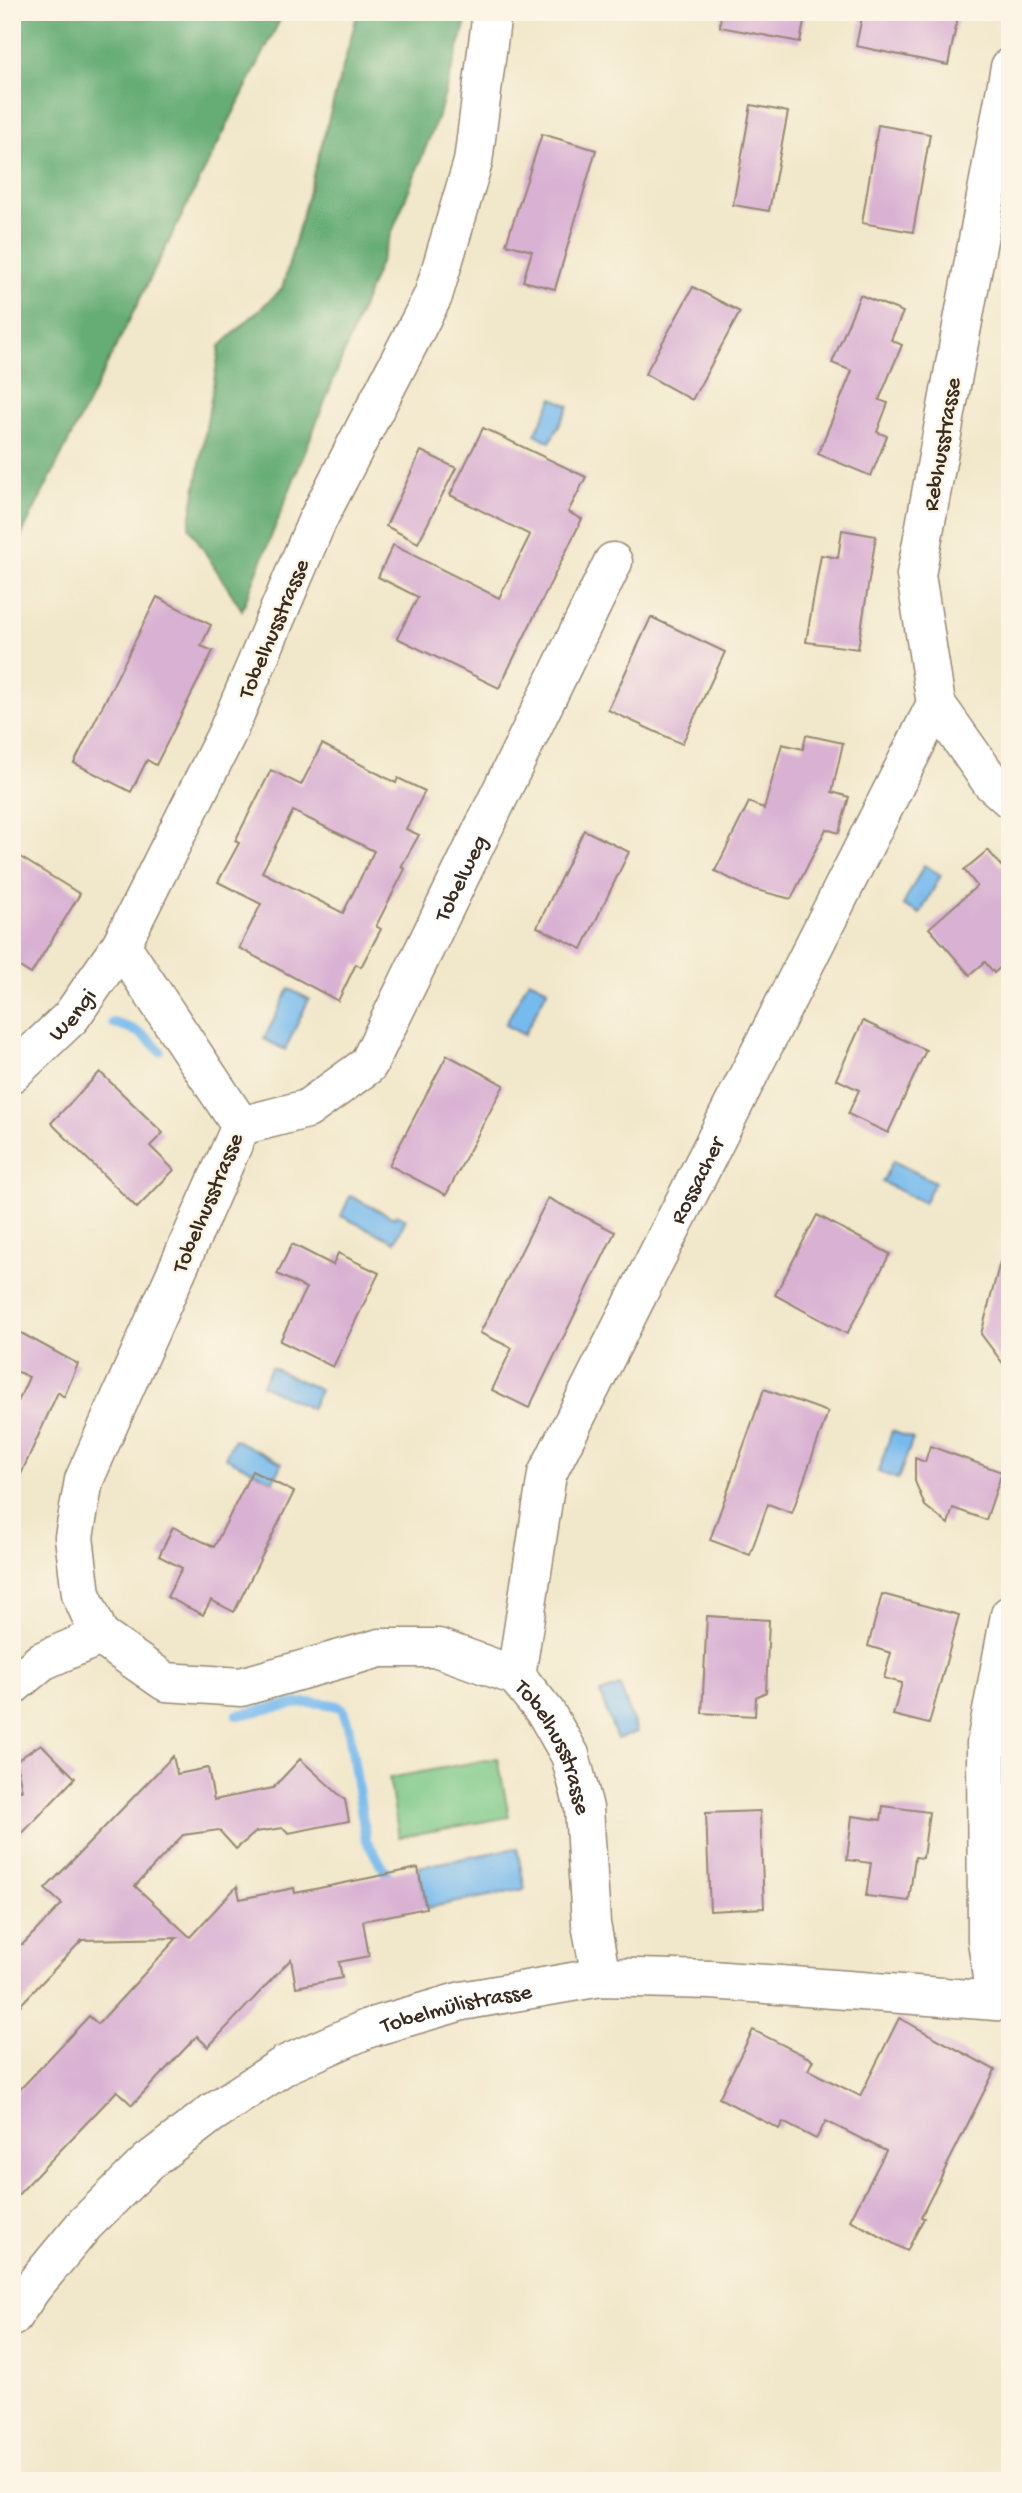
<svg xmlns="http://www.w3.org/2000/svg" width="1022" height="2493" viewBox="0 0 1022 2493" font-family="'Gochi Hand',sans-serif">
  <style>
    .green { fill: #7cc887; stroke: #5c7952; stroke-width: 2 }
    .forest { fill: #65ac74; stroke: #506b49; stroke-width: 2 }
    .water { fill: #77baed; stroke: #597286; stroke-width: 2 }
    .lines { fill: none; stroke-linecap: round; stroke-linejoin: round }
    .stream { stroke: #77baed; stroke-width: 10 }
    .building { fill: #d9b1d3; fill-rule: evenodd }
    .minor-casing { stroke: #968874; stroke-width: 41 }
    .minor { stroke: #fff; stroke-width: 38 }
    .labels { text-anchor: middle; stroke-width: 5; stroke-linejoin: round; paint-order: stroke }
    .street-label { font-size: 23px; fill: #3b2a1e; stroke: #fcf5e5 }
  </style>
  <rect width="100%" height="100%" fill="#fcf5e5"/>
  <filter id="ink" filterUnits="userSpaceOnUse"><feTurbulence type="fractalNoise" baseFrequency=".0143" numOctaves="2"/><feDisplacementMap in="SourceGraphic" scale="14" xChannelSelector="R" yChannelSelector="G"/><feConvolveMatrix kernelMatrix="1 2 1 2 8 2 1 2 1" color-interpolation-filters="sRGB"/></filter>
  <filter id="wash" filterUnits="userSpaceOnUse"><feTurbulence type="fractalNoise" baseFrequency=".00686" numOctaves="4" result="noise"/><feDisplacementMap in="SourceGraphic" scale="28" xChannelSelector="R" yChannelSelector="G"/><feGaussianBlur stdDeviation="1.57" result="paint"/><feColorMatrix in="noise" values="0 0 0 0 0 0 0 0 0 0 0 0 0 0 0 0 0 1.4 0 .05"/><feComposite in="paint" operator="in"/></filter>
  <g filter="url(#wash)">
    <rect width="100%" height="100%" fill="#f1e7ca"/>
    <path class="green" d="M 498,1758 L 509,1817 L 399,1837 L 389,1778 Z"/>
    <g class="forest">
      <path d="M 12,12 L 284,12 L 12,554 Z"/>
      <path d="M 358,12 L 465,12 L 467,18 L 439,114 L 242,610 L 189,527 L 220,346 L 282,289 Z"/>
    </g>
    <g class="water">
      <path d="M 553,398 L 569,406 L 550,442 L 535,434 Z"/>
      <path d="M 924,865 L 941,875 L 920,914 L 903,905 Z"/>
      <path d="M 529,980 L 548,989 L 524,1035 L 505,1025 Z"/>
      <path d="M 289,989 L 309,999 L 285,1050 L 264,1039 Z"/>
      <path d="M 893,1161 L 935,1182 L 924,1203 L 882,1182 Z"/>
      <path d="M 350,1196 L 394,1218 L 397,1214 L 406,1219 L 395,1242 L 341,1216 Z"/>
      <path d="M 271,1367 L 320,1390 L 311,1409 L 262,1385 Z"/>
      <path d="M 892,1431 L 913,1439 L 898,1479 L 878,1472 Z"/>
      <path d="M 234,1439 L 282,1463 L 273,1481 L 225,1457 Z"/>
      <path d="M 620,1686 L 637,1732 L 617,1739 L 600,1693 Z"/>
      <path d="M 517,1848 L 525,1889 L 426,1908 L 418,1867 Z"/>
    </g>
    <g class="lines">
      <g class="stream">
        <path d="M 113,1023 C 134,1028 145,1034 160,1051"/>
        <path d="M 237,1715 C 269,1710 311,1695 342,1708 L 348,1725 L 366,1840 L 387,1874"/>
      </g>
    </g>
    <g id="blocks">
      <g class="building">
        <path d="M 721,12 L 806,12 L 800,42 L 720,27 Z"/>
        <path d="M 863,12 L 959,12 L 948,65 L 856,46 Z"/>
        <path d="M 751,105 L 788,112 L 769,211 L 733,205 Z"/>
        <path d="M 878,125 L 930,134 L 913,232 L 862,223 Z"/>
        <path d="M 542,134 L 596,150 L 555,289 L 523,281 L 532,251 L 506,244 Z"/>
        <path d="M 693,287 L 740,312 L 692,400 L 645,374 Z"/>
        <path d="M 860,295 L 903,312 L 891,340 L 902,345 L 879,400 L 888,403 L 877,432 L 887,436 L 871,476 L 818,454 L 852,371 L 832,363 Z"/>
        <path d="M 483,428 L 586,477 L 568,512 L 582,519 L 499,688 L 397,638 L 418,597 L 378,577 L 393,545 L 499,598 L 530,535 L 450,495 Z"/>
        <path d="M 421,451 L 456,468 L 418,543 L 386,526 Z"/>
        <path d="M 842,530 L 876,536 L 858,649 L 806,642 L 821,555 L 838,558 Z"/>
        <path d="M 157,597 L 211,625 L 201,646 L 213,651 L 156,765 L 147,760 L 131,792 L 74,763 Z"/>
        <path d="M 651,617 L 725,652 L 682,744 L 608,710 Z"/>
        <path d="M 806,735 L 843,743 L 832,792 L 849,797 L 839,833 L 826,829 L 791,899 L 749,888 L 715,871 L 749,802 L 764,809 L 782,744 L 803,749 Z"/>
        <path d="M 322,744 L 396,783 L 398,778 L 425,791 L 406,829 L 419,835 L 401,867 L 405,869 L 376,926 L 381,929 L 361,967 L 356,964 L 338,1001 L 239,948 L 261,904 L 218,882 L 239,843 L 235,841 L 271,770 L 301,785 ZM 293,811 L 374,851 L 343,913 L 262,872 Z"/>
        <path d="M 584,830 L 629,852 L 582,949 L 537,927 Z"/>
        <path d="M 988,850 L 1001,866 L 1010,858 L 1010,959 L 994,973 L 985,962 L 970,975 L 929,928 L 977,886 L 964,870 Z"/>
        <path d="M 12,852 L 80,894 L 31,974 L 12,962 Z"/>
        <path d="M 863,1021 L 926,1050 L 888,1133 L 848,1114 L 859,1090 L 836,1079 Z"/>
        <path d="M 447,1055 L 504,1085 L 446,1195 L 389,1165 Z"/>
        <path d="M 100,1072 L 163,1133 L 150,1146 L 174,1170 L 137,1208 L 51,1123 Z"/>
        <path d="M 548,1198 L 615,1232 L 529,1408 L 492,1390 L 512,1348 L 480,1333 Z"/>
        <path d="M 817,1215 L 890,1254 L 847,1334 L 775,1295 Z"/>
        <path d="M 292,1244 L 333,1265 L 338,1253 L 379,1273 L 333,1367 L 280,1341 L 306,1288 L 277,1274 Z"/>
        <path d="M 1000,1262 L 1010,1263 L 1010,1373 L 981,1334 Z"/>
        <path d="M 12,1328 L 78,1364 L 64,1397 L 58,1392 L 12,1494 L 12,1415 L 29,1377 L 12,1369 Z"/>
        <path d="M 764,1389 L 828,1412 L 792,1513 L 768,1504 L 750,1555 L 710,1540 Z"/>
        <path d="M 930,1446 L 1002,1472 L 986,1520 L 953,1508 L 948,1524 L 925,1506 L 915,1481 L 915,1458 L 925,1462 Z"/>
        <path d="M 252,1471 L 294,1492 L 234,1612 L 211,1600 L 203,1615 L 167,1597 L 182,1568 L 159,1556 L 173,1527 L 214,1547 Z"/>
        <path d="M 882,1594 L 959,1615 L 929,1724 L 893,1715 L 902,1683 L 884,1678 L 891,1653 L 868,1646 Z"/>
        <path d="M 707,1616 L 769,1620 L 766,1692 L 756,1697 L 755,1716 L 702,1713 Z"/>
        <path d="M 41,1744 L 75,1778 L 12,1844 L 12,1789 L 22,1790 L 16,1761 Z"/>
        <path d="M 173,1756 L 177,1774 L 208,1768 L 214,1800 L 273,1788 L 300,1759 L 345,1800 L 349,1821 L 289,1833 L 283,1828 L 256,1832 L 236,1849 L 219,1830 L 183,1835 L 135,1886 L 190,1937 L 237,1886 L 240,1899 L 294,1888 L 295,1893 L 418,1868 L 426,1908 L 363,1921 L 369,1956 L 339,1962 L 342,1978 L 296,1987 L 291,1959 L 208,2047 L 197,2036 L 132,2105 L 117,2091 L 12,2201 L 12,2098 L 89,2016 L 98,2024 L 177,1938 L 82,1940 L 12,2014 L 12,1945 L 23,1944 L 62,1904 L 45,1889 Z"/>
        <path d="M 883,1806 L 929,1812 L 923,1858 L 915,1857 L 909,1901 L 866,1896 L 871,1863 L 847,1860 L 852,1816 L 881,1820 Z"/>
        <path d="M 760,1811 L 764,1908 L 710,1911 L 706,1813 Z"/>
        <path d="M 899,2018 L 995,2070 L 921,2217 L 924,2218 L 907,2251 L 850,2220 L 886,2151 L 826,2121 L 816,2139 L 783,2122 L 779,2129 L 719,2098 L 753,2030 L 813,2060 L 808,2070 L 860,2096 Z"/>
      </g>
    </g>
  </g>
  <g filter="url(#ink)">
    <use href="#blocks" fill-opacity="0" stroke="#968874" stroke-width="2"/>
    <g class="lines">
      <defs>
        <g id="minor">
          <path id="s1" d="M 492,12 L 473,162 L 433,296 L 317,521 L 227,733 L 121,945 L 241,1126 L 84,1480 L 74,1537 L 81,1594 L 100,1636 L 166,1682 L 241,1687 L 380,1648 L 438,1648 L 516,1676 L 546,1713 L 570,1755 L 584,1808 L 591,1924 L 601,1977"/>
          <path d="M 1010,67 L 916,575 L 936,704 L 991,782 L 1010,799"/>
          <path id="s2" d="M 12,1073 L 71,1017 L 121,945"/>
          <path id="s3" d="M 241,1126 L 307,1109 L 368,1065 L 613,562"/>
          <path id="s4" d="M 516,1676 L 547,1474 L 936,704"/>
          <path d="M 12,1686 L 42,1661 L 100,1636"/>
          <path d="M 995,2000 L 987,1940 L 986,1743 L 1010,1615"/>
          <path id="s5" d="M 12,2317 L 32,2288 L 85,2224 L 148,2162 L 212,2113 L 285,2065 L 369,2028 L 462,2001 L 601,1977 L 711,1980 L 1010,2002"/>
        </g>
      </defs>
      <use href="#minor" class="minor-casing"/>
      <use href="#minor" class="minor"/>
    </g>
  </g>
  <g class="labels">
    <g class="street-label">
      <text transform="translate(940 444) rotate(-80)" y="8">Rebhusstrasse</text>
      <text transform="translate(272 628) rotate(-67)" y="8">Tobelhusstrasse</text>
      <text dy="8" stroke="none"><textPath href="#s3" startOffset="352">Tobelweg</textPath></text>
      <text dy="8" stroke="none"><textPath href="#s2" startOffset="84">Wengi</textPath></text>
      <text dy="8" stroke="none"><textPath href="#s4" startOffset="534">Rossacher</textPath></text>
      <text transform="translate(206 1202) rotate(-67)" y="8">Tobelhusstrasse</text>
      <text dy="8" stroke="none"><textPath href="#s1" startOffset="2300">Tobelhusstrasse</textPath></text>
      <text dy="8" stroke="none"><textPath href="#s5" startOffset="556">Tobelmülistrasse</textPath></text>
    </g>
  </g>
  <rect width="1022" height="2493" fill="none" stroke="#fcf5e5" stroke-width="42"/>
</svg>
